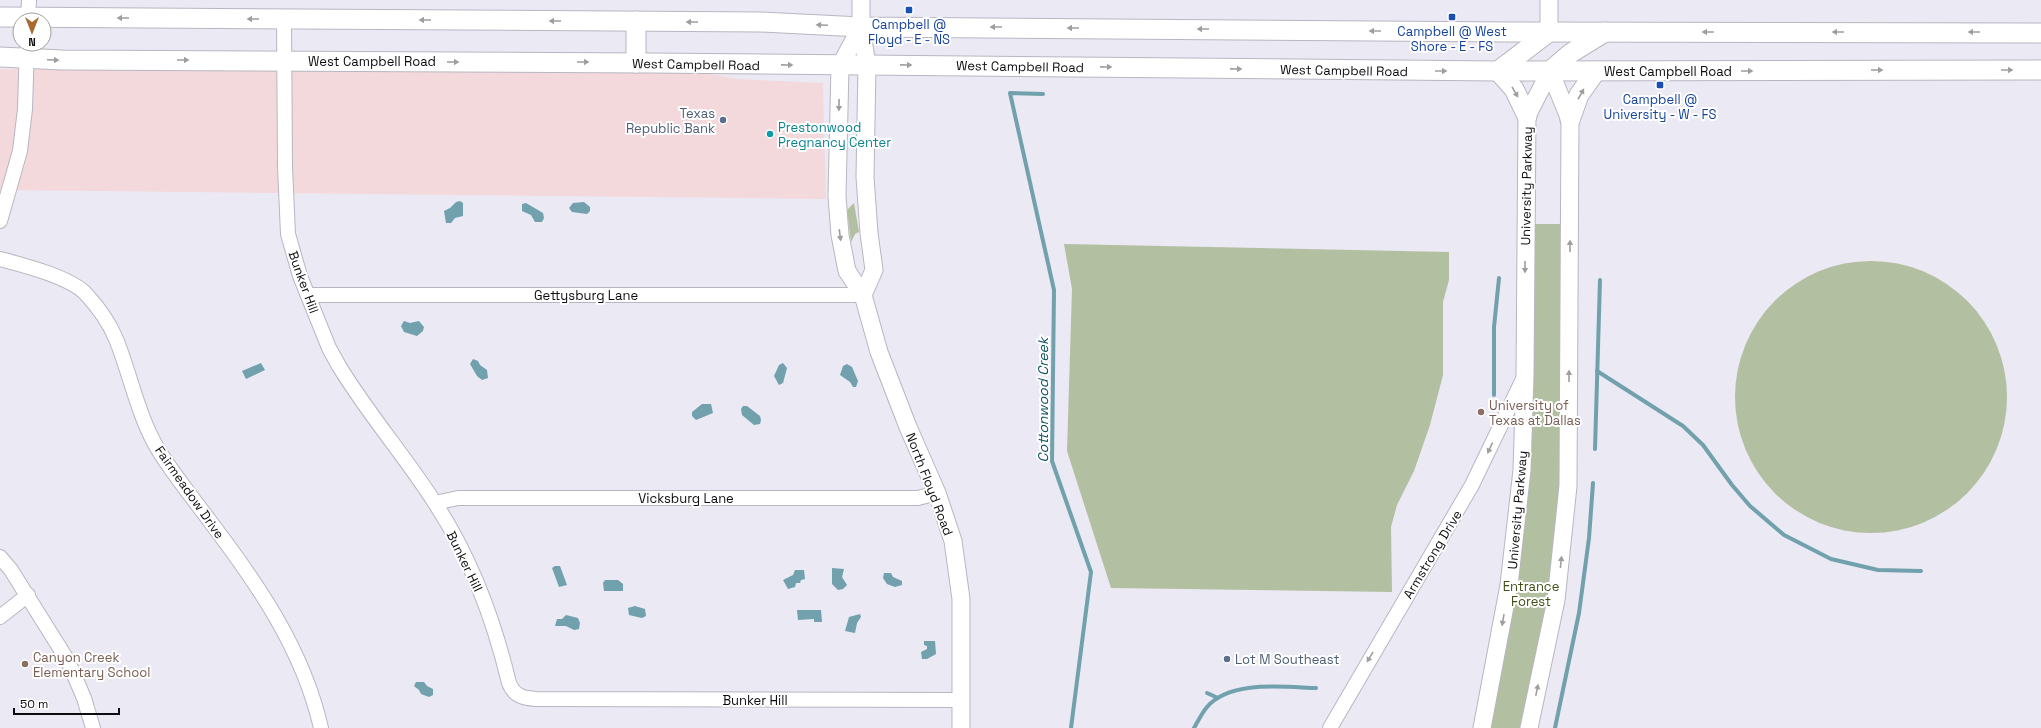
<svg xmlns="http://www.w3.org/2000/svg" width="2041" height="728" viewBox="0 0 2041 728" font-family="'Space Grotesk',sans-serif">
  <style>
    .commercial { fill: #f4d9dc }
    .green { fill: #b3bfa1 }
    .water { fill: #70a1ac }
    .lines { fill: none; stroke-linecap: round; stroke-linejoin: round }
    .stream { stroke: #70a1ac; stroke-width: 4 }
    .minor-casing { stroke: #b8b6c0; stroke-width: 16 }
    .tertiary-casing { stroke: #b8b6c0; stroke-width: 19 }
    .secondary-casing { stroke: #b8b6c0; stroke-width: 21 }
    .minor { stroke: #fff; stroke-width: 14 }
    .tertiary { stroke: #fff; stroke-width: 17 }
    .secondary { stroke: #fff; stroke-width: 19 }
    .oneway { fill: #9e9e9f }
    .transit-dot { fill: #1a4fb4; stroke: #fff; stroke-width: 1.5 }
    .service-dot { fill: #5c6f8a; stroke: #fff; stroke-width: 1.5 }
    .culture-dot { fill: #0f9aa8; stroke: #fff; stroke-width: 1.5 }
    .education-dot { fill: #8d6e63; stroke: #fff; stroke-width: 1.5 }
    .labels { text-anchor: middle; stroke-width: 4; stroke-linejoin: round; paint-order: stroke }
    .transit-label { font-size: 13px; fill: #164399; stroke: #fff }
    .street-label { font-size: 13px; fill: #0d0c10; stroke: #fff }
    .service-label { font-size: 13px; fill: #4e5e75; stroke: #fff; text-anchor: end }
    .culture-label { font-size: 13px; fill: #0d838f; stroke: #fff; text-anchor: start }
    .education-label { font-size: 13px; fill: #785e54; stroke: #fff; text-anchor: start }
    .park-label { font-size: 13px; fill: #3e4f14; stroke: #fff }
    .water-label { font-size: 14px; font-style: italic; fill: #0c5460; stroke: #fff }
  </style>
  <rect width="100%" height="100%" fill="#ebe9f4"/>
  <path class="commercial" d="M 0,69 L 703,73 L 738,79 L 823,83 L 826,199 L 0,190 Z"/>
  <g class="green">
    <path d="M 854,203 L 859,232 L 855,234 L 851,242 L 847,210 Z"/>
    <path d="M 1535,224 L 1564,224 L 1561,481 L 1549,598 L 1523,728 L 1489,728 L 1529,477 Z"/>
    <path d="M 1064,244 L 1449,252 L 1449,280 L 1443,302 L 1443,375 L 1430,425 L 1414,471 L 1397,505 L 1391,527 L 1392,592 L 1111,588 L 1067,451 L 1072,289 Z"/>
    <circle cx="1871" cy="397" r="136"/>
  </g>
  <g class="water">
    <path d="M 460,201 L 463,203 L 463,216 L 455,218 L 451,223 L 446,223 L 444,211 L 450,208 L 456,202 Z"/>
    <path d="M 584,202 L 590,207 L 590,211 L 587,214 L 572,212 L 569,208 L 573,203 Z"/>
    <path d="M 526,203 L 543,213 L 544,218 L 542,222 L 535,222 L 531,215 L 522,211 L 522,204 Z"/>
    <path d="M 404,321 L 410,323 L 419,321 L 424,327 L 423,331 L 417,336 L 404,332 L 401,326 Z"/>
    <path d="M 473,359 L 478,361 L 480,365 L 487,370 L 488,378 L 482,380 L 477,376 L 470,364 Z"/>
    <path d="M 261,363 L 265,370 L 246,379 L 242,371 Z"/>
    <path d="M 783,363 L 787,368 L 783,383 L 779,385 L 774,376 L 779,365 Z"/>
    <path d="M 847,364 L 852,367 L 858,381 L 856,387 L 853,387 L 850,382 L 840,375 L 843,366 Z"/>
    <path d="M 702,404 L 711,404 L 713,413 L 696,420 L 692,416 L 692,412 Z"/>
    <path d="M 743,406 L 747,406 L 760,416 L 761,420 L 760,424 L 754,425 L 742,415 L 741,409 Z"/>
    <path d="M 555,566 L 560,566 L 567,585 L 559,587 L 552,568 Z"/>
    <path d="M 832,568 L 844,569 L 842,577 L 847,585 L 843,589 L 838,590 L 832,584 Z"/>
    <path d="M 795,570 L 804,570 L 805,579 L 801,580 L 800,583 L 796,583 L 795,587 L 788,589 L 783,580 L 793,575 Z"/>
    <path d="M 884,573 L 891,573 L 893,577 L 902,581 L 902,585 L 895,587 L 887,584 L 883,578 Z"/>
    <path d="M 605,580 L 618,580 L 623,584 L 623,591 L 604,591 L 603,583 Z"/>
    <path d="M 635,606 L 645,609 L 646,616 L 642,618 L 629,615 L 628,608 Z"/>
    <path d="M 797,610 L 821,610 L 822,622 L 814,622 L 814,619 L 798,620 Z"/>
    <path d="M 860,614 L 861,617 L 857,623 L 855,633 L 845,631 L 849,617 Z"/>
    <path d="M 566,615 L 578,618 L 580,623 L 579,629 L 574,630 L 566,626 L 555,626 L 557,619 L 562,619 Z"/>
    <path d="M 924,641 L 935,641 L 936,654 L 927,659 L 922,659 L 921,652 L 927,649 L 927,646 L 924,645 Z"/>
    <path d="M 416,682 L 424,682 L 427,686 L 433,689 L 433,695 L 429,697 L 421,694 L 419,690 L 414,686 Z"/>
  </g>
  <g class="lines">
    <g class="stream">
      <path d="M 1043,94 L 1010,93 L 1054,290 L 1052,461 L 1091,572 L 1071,728"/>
      <path d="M 1597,371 L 1683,426 L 1703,445 L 1732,485 L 1750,506 L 1784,535 L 1831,559 L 1878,570 L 1921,571"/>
      <path d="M 1494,395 L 1494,327 L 1499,278"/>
      <path d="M 1595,449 L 1600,280"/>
      <path d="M 1207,693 L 1218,698"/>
      <path d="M 1194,728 C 1198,721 1202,713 1207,707 C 1230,680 1284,687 1316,688"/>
      <path d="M 1555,728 L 1579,613 L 1589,538 L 1593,483"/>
    </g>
    <defs>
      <g id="minor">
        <path d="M 284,19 L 285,167 L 288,234 L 300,276 L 329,348 L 339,366 C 368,414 405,456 435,503 C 471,558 494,620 509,683 C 514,696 523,698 536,699 L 961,700"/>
        <path d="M 28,20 L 29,0"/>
        <path d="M 0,221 L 20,151 L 25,109 L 27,44"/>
        <path d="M 0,259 C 23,265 70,277 86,294 C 98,307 109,322 116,339 C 131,376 138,417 159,451 C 174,475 192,497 209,520 C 257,583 303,649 321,728"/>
        <path d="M 308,295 L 863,295"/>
        <path d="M 435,503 L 458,498 L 918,498 L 937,493"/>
        <path d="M 0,557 L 11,570 L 68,661 L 84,698 L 93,728"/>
        <path d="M 0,617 L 28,595"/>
        <path d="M 1330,728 L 1472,485 L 1524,377"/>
      </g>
      <g id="tertiary">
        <path d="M 861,0 L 861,27 L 867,65 L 865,177 L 869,233 L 874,270 L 863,295"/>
        <path d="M 1549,0 L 1549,32"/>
        <path d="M 861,27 L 840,66 L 837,196 L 840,235 L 847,271 L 863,295 L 879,352 L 908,427 L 937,493 L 953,541 L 961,599 L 961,728"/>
        <path d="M 1482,728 L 1509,585 L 1522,470 L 1525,375 L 1527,116 L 1550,71"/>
        <path d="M 1529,728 L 1556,600 L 1568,486 L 1570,120 L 1550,71"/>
      </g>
      <g id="secondary">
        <path d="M 0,17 L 760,22 L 861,27 L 1512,32 L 2041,33"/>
        <path d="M 636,21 L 636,63"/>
        <path d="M 0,57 L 62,60 L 648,63 L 1498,71 L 2041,70"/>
        <path d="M 1498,71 L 1549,32"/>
        <path d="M 1498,71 L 1514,89 L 1527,116"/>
        <path d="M 1550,71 L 1571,53 L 1605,32"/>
        <path d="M 1570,120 L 1579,95 L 1596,71"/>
      </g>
    </defs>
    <use href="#minor" class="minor-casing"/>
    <use href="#tertiary" class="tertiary-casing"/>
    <use href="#secondary" class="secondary-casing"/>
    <use href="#minor" class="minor"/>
    <use href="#tertiary" class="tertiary"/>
    <use href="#secondary" class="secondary"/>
  </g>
  <defs><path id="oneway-solid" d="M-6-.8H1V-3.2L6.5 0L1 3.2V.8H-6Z"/></defs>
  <g class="oneway">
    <use href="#oneway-solid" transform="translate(123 18) rotate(-180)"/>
    <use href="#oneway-solid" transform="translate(253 19) rotate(-180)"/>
    <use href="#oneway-solid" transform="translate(425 20) rotate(-180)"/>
    <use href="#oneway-solid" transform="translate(555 21) rotate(-180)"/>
    <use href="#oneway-solid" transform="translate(692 22) rotate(-180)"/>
    <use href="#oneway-solid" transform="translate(822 25) rotate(-177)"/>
    <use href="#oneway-solid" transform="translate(996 27) rotate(-180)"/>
    <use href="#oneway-solid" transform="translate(1073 28) rotate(-180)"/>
    <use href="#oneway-solid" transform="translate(1203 29) rotate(-180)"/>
    <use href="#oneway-solid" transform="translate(1375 31) rotate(-180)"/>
    <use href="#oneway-solid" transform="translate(1708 32) rotate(-180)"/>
    <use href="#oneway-solid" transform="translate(1838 32) rotate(-180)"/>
    <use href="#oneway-solid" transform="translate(1974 32) rotate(180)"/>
    <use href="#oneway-solid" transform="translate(53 60) rotate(2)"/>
    <use href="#oneway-solid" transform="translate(183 60)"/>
    <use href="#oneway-solid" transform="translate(453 62)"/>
    <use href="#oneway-solid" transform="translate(583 62)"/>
    <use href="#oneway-solid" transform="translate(787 65) rotate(1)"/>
    <use href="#oneway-solid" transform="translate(906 65) rotate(1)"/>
    <use href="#oneway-solid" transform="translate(1106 67) rotate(1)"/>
    <use href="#oneway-solid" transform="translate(1236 69) rotate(1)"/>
    <use href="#oneway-solid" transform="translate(1877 70)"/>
    <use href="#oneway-solid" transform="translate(2007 70)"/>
    <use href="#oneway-solid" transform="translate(1441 71)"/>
    <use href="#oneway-solid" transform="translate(1747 71)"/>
    <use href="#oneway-solid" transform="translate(1515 92) rotate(60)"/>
    <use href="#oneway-solid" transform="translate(1581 94) rotate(-61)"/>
    <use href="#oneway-solid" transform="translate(839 105) rotate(91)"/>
    <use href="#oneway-solid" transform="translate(840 235) rotate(83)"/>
    <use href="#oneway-solid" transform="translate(1570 246) rotate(-90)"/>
    <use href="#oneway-solid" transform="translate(1525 267) rotate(90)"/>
    <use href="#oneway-solid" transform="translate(1569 376) rotate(-90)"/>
    <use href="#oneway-solid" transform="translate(1490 448) rotate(115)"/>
    <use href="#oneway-solid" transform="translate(1561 562) rotate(-84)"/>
    <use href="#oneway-solid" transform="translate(1503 620) rotate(100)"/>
    <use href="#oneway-solid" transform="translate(1370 657) rotate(121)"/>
    <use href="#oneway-solid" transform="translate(1537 690) rotate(-78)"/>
  </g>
  <g class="transit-dot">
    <rect x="905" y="6" width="8" height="8" rx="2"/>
    <rect x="1448" y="13" width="8" height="8" rx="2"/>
    <rect x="1656" y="81" width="8" height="8" rx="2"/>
  </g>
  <g class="service-dot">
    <circle cx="723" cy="120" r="4"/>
    <circle cx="1227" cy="659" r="4"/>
  </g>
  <circle class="culture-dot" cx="770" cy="134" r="4"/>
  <g class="education-dot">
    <circle cx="1481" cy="412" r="4"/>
    <circle cx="25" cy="664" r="4"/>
  </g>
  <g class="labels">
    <g class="transit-label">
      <text x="909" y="29">Campbell @<tspan x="909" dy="15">Floyd - E - NS</tspan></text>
      <text x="1452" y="36">Campbell @ West<tspan x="1452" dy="15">Shore - E - FS</tspan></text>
      <text x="1660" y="104">Campbell @<tspan x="1660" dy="15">University - W - FS</tspan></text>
    </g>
    <g class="street-label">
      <text x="372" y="66">West Campbell Road</text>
      <text transform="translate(696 64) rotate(1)" y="5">West Campbell Road</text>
      <text transform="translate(1020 66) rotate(1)" y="5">West Campbell Road</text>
      <text transform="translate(1344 70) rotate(1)" y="5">West Campbell Road</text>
      <text x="1668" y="76">West Campbell Road</text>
      <text transform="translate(1526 186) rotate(-89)" y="5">University Parkway</text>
      <text transform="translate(304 282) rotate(70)" y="5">Bunker Hill</text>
      <text x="586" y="300">Gettysburg Lane</text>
      <text transform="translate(930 484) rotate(69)" y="5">North Floyd Road</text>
      <text transform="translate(190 492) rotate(55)" y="5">Fairmeadow Drive</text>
      <text x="686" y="503">Vicksburg Lane</text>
      <text transform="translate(1517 510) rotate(-85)" y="5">University Parkway</text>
      <text transform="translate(1432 554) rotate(-59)" y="5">Armstrong Drive</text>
      <text transform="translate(465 561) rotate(64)" y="5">Bunker Hill</text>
      <text x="755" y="705">Bunker Hill</text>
    </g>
    <g class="service-label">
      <text x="715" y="118">Texas<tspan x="715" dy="15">Republic Bank</tspan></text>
      <text x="1235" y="664" text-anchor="start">Lot M Southeast</text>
    </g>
    <g class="culture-label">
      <text x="778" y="132">Prestonwood<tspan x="778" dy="15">Pregnancy Center</tspan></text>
    </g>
    <g class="education-label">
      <text x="1489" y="410">University of<tspan x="1489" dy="15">Texas at Dallas</tspan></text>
      <text x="33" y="662">Canyon Creek<tspan x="33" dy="15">Elementary School</tspan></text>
    </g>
    <g class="park-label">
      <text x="1531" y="591">Entrance<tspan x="1531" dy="15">Forest</tspan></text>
    </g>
    <g class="water-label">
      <text transform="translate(1043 400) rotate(-90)" y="5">Cottonwood Creek</text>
    </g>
  </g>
  <g transform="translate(32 32) rotate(180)"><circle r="19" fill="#ffffff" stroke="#9e9e9f"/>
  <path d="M0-3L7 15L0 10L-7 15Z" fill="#a96a31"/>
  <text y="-6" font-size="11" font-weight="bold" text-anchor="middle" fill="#0d0c10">N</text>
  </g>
  <path d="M14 708v6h105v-6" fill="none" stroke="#0d0c10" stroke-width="2"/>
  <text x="20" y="708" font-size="12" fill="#0d0c10" stroke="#ffffff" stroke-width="3" paint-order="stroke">50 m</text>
</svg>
